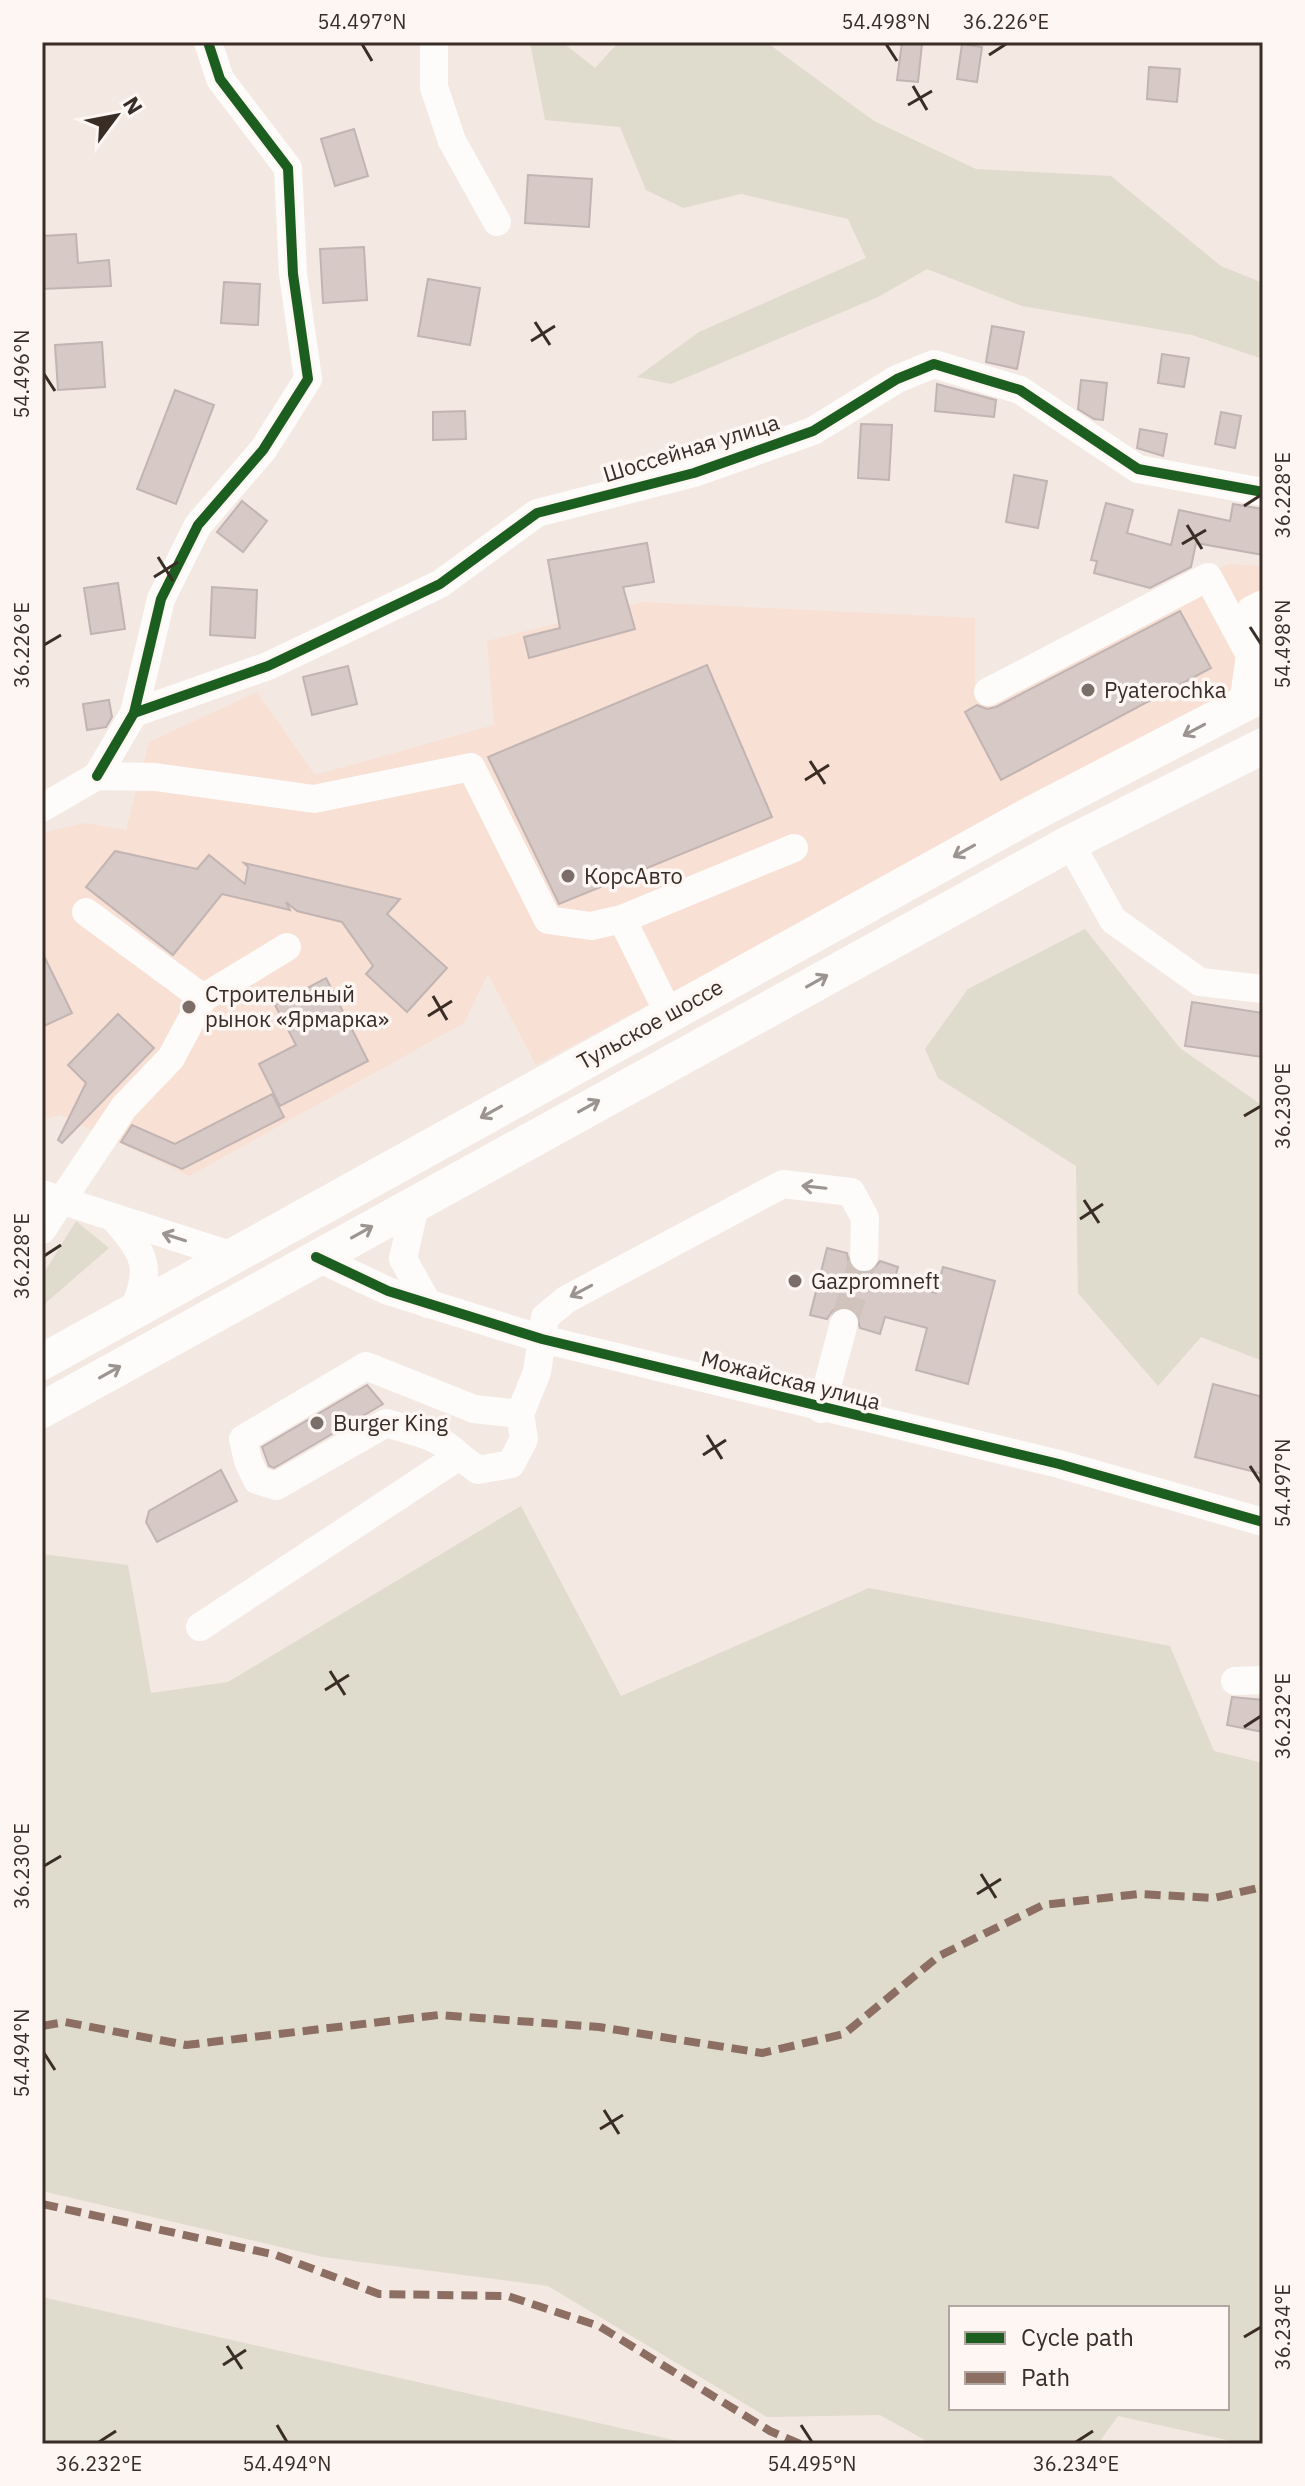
<svg xmlns="http://www.w3.org/2000/svg" width="1305" height="2486" viewBox="0 0 1305 2486" font-family="'IBM Plex Sans',sans-serif">
  <style>
    .built { fill: #f8e0d4 }
    .green { fill: #dfdbcd; fill-rule: evenodd }
    .building { fill: #d6c9c6; stroke: #c1b4b2; stroke-width: 2 }
    .lines { fill: none; stroke-linecap: round; stroke-linejoin: round }
    .minor-tunnel { stroke: #cfc3bc; stroke-width: 28; stroke-dasharray: 28 14; stroke-linecap: butt }
    .minor { stroke: #fdfcfb; stroke-width: 28 }
    .major { stroke: #fdfcfb; stroke-width: 36 }
    .quiet { stroke: #8d6e63; stroke-width: 8; stroke-dasharray: 16 8; stroke-linecap: butt }
    .cycleway-casing { stroke: #fdf6f3; stroke-width: 15 }
    .cycleway { stroke: #1b5e20; stroke-width: 10 }
    .oneway { stroke: #9c9490 }
    .ticks { fill: none; stroke: #3a2d26; stroke-width: 3 }
    .poi-dot { fill: #7b6e68; stroke: #fdf6f3; stroke-width: 3 }
    .labels { text-anchor: middle; stroke-width: 7; stroke-linejoin: round; paint-order: stroke }
    .street-label { font-size: 22px; fill: #3a2d26; stroke: #fdf6f3 }
    .poi-label { font-size: 22px; fill: #3a2d26; stroke: #fdf6f3; text-anchor: start }
    .neatline { fill: none; stroke: #3a2d26; stroke-width: 3 }
    .ticks-label { font-size: 20px; text-anchor: middle; fill: #3a2d26 }
  </style>
  <rect width="100%" height="100%" fill="#f4e8e2"/>
  <path class="built" d="M 1229,564 L 1263,566 L 1263,675 L 536,1065 L 488,974 L 464,1023 L 189,1176 L 60,1115 L 42,1120 L 42,833 L 85,823 L 126,830 L 149,742 L 257,692 L 315,775 L 494,725 L 487,641 L 642,602 L 975,618 L 975,691 L 1188,581 Z"/>
  <g class="green">
    <path d="M 530,42 L 562,42 L 595,68 L 619,42 L 766,42 L 874,121 L 976,169 L 1111,176 L 1221,266 L 1263,283 L 1263,359 L 1192,335 L 1022,306 L 927,269 L 878,297 L 671,384 L 637,377 L 699,332 L 866,258 L 848,219 L 741,194 L 683,208 L 646,190 L 620,127 L 545,120 Z"/>
    <path d="M 1085,929 L 1180,1048 L 1263,1106 L 1263,1361 L 1201,1337 L 1158,1386 L 1078,1293 L 1076,1166 L 938,1078 L 925,1049 L 968,989 Z"/>
    <path d="M 76,1221 L 109,1248 L 42,1306 L 42,1276 Z"/>
    <path d="M 521,1506 L 621,1696 L 869,1588 L 1170,1646 L 1214,1751 L 1263,1763 L 1263,2442 L 1236,2442 L 1118,2416 L 1098,2444 L 932,2444 L 880,2415 L 767,2417 L 548,2286 L 323,2257 L 42,2191 L 42,1554 L 128,1565 L 151,1693 L 228,1682 ZM 1227,2308 L 1227,2408 L 951,2408 L 951,2308 Z"/>
    <path d="M 42,2297 L 691,2444 L 42,2444 Z"/>
  </g>
  <g class="building">
    <path d="M 902,42 L 922,44 L 918,82 L 897,80 Z"/>
    <path d="M 962,44 L 982,47 L 977,82 L 957,79 Z"/>
    <path d="M 1149,67 L 1180,69 L 1177,102 L 1147,99 Z"/>
    <path d="M 354,129 L 368,176 L 335,186 L 321,139 Z"/>
    <path d="M 528,175 L 592,179 L 589,227 L 525,223 Z"/>
    <path d="M 76,234 L 78,263 L 109,260 L 111,286 L 42,289 L 42,236 Z"/>
    <path d="M 364,247 L 367,300 L 323,303 L 320,249 Z"/>
    <path d="M 428,279 L 480,288 L 470,345 L 418,336 Z"/>
    <path d="M 224,282 L 260,284 L 258,325 L 221,323 Z"/>
    <path d="M 992,326 L 1024,332 L 1017,369 L 986,362 Z"/>
    <path d="M 102,342 L 105,387 L 58,390 L 55,345 Z"/>
    <path d="M 1162,354 L 1189,358 L 1184,387 L 1158,383 Z"/>
    <path d="M 1081,380 L 1107,383 L 1103,420 L 1094,419 L 1078,409 Z"/>
    <path d="M 937,384 L 996,400 L 994,417 L 935,411 Z"/>
    <path d="M 175,390 L 214,405 L 176,504 L 137,489 Z"/>
    <path d="M 465,411 L 466,439 L 433,440 L 433,412 Z"/>
    <path d="M 1221,412 L 1241,416 L 1235,448 L 1215,444 Z"/>
    <path d="M 861,424 L 892,425 L 889,480 L 858,478 Z"/>
    <path d="M 1140,429 L 1167,434 L 1163,456 L 1137,448 Z"/>
    <path d="M 1014,475 L 1047,481 L 1038,528 L 1006,522 Z"/>
    <path d="M 242,501 L 267,521 L 243,552 L 217,532 Z"/>
    <path d="M 1106,503 L 1133,510 L 1127,533 L 1171,545 L 1179,510 L 1230,521 L 1233,504 L 1263,509 L 1263,555 L 1196,543 L 1191,567 L 1150,588 L 1094,573 L 1097,561 L 1091,560 Z"/>
    <path d="M 647,543 L 654,582 L 623,587 L 635,629 L 529,658 L 524,637 L 560,628 L 548,560 Z"/>
    <path d="M 118,583 L 125,629 L 91,634 L 84,588 Z"/>
    <path d="M 212,587 L 257,590 L 255,638 L 210,635 Z"/>
    <path d="M 1180,611 L 1211,668 L 1001,780 L 965,712 L 977,705 L 987,709 L 996,707 Z"/>
    <path d="M 707,665 L 772,817 L 559,904 L 488,757 Z"/>
    <path d="M 348,666 L 357,704 L 312,715 L 303,677 Z"/>
    <path d="M 109,700 L 112,717 L 106,727 L 87,730 L 83,704 Z"/>
    <path d="M 115,851 L 197,869 L 209,855 L 245,884 L 248,867 L 244,863 L 400,899 L 387,914 L 447,968 L 407,1012 L 366,974 L 373,966 L 342,922 L 297,911 L 286,902 L 290,910 L 222,894 L 173,955 L 86,887 Z"/>
    <path d="M 42,952 L 72,1013 L 42,1027 Z"/>
    <path d="M 326,978 L 368,1061 L 280,1106 L 259,1064 L 296,1045 L 275,1005 Z"/>
    <path d="M 1192,1002 L 1263,1013 L 1263,1057 L 1185,1046 Z"/>
    <path d="M 118,1014 L 154,1048 L 62,1143 L 58,1140 L 86,1083 L 68,1065 Z"/>
    <path d="M 272,1094 L 284,1117 L 182,1169 L 121,1142 L 132,1125 L 175,1144 Z"/>
    <path d="M 827,1248 L 847,1253 L 849,1264 L 856,1272 L 871,1272 L 880,1261 L 898,1267 L 894,1282 L 936,1293 L 943,1267 L 995,1281 L 968,1384 L 916,1370 L 927,1328 L 885,1317 L 880,1334 L 860,1328 L 856,1312 L 848,1306 L 833,1310 L 827,1319 L 810,1315 Z"/>
    <path d="M 1213,1384 L 1263,1397 L 1263,1474 L 1195,1457 Z"/>
    <path d="M 367,1385 L 383,1404 L 274,1468 L 269,1466 L 262,1447 Z"/>
    <path d="M 221,1470 L 237,1501 L 157,1542 L 146,1522 L 149,1511 Z"/>
    <path d="M 1232,1697 L 1263,1700 L 1263,1732 L 1227,1725 Z"/>
  </g>
  <g class="lines">
    <path class="minor-tunnel" d="M 844,1323 L 864,1257"/>
    <g class="minor">
      <path d="M 434,42 L 434,87 L 452,141 L 497,222"/>
      <path d="M 1250,652 L 1251,610 L 1263,604"/>
      <path d="M 988,692 L 1208,577 L 1250,655 L 1243,705"/>
      <path d="M 134,713 L 268,666 L 440,584 L 537,513 L 694,473 L 813,431 L 897,379 L 934,364 L 1020,390 L 1138,469 L 1263,492"/>
      <path d="M 97,776 L 134,713 L 161,599 L 198,525 L 263,450 L 308,379 L 293,274 L 288,168 L 220,79 L 208,42"/>
      <path d="M 42,808 L 97,776 L 155,777 L 314,799 L 471,767 L 548,920 L 591,926 L 622,919"/>
      <path d="M 1070,843 L 1113,920 L 1200,982 L 1263,989"/>
      <path d="M 203,998 L 287,947"/>
      <path d="M 669,1014 L 622,919 L 794,848"/>
      <path d="M 42,1194 L 233,1256"/>
      <path d="M 416,1201 L 403,1259 L 428,1304"/>
      <path d="M 114,1218 C 145,1254 153,1267 133,1311"/>
      <path d="M 42,1230 L 124,1107 L 171,1058 L 203,998 L 86,912"/>
      <path d="M 316,1257 L 388,1291 L 542,1339 L 1059,1464 L 1263,1522"/>
      <path d="M 821,1409 L 844,1323"/>
      <path d="M 459,1456 C 439,1435 412,1431 386,1423 L 276,1486 L 257,1480 L 248,1461 L 243,1439 L 366,1366 L 474,1409 L 520,1414"/>
      <path d="M 200,1627 L 459,1456 L 478,1470 L 511,1464 L 524,1439 L 520,1414 L 537,1372 L 545,1317 L 567,1299 L 783,1184 L 851,1192 L 865,1218 L 864,1257"/>
      <path d="M 1235,1681 L 1263,1680"/>
    </g>
    <g class="major">
      <path d="M 42,1362 L 1028,816 L 1263,694"/>
      <path d="M 42,1410 L 1070,843 L 1263,746"/>
    </g>
    <g class="quiet">
      <path d="M 42,2026 L 65,2022 L 186,2045 L 439,2015 L 599,2027 L 762,2053 L 844,2034 L 939,1956 L 1043,1905 L 1139,1894 L 1214,1898 L 1263,1887"/>
      <path d="M 42,2204 L 276,2255 L 379,2294 L 508,2296 L 599,2326 L 770,2431 L 800,2444"/>
    </g>
    <defs>
      <g id="cycleway">
        <path d="M 134,713 L 268,666 L 440,584 L 537,513 L 694,473 L 813,431 L 897,379 L 934,364 L 1020,390 L 1138,469 L 1263,492"/>
        <path d="M 97,776 L 134,713 L 161,599 L 198,525 L 263,450 L 308,379 L 293,274 L 288,168 L 220,79 L 208,42"/>
        <path d="M 316,1257 L 388,1291 L 542,1339 L 1059,1464 L 1263,1522"/>
      </g>
    </defs>
    <use href="#cycleway" class="cycleway-casing"/>
    <use href="#cycleway" class="cycleway"/>
  </g>
  <defs><path id="oneway-shaft" d="M-6 0H5M1.5-3L5.5 0L1.5 3" fill="none" stroke-width="1.6" stroke-linecap="round" stroke-linejoin="round" transform="scale(2)"/></defs>
  <g class="oneway">
    <use href="#oneway-shaft" transform="translate(1194 730) rotate(152)"/>
    <use href="#oneway-shaft" transform="translate(964 851) rotate(151)"/>
    <use href="#oneway-shaft" transform="translate(817 981) rotate(-29)"/>
    <use href="#oneway-shaft" transform="translate(589 1106) rotate(-29)"/>
    <use href="#oneway-shaft" transform="translate(491 1112) rotate(151)"/>
    <use href="#oneway-shaft" transform="translate(814 1187) rotate(-174)"/>
    <use href="#oneway-shaft" transform="translate(362 1232) rotate(-29)"/>
    <use href="#oneway-shaft" transform="translate(174 1237) rotate(-162)"/>
    <use href="#oneway-shaft" transform="translate(581 1291) rotate(152)"/>
    <use href="#oneway-shaft" transform="translate(110 1372) rotate(-29)"/>
  </g>
  <path class="ticks" d="M 362,44 L 372,61M 886,44 L 897,61M 989,55 L 1006,44M 913,86 L 927,110M 908,105 L 932,91M 535,322 L 550,345M 531,341 L 555,326M 44,374 L 55,391M 1244,506 L 1261,495M 1187,525 L 1202,549M 1182,544 L 1206,530M 158,557 L 173,581M 154,577 L 178,562M 1250,627 L 1261,644M 44,645 L 61,635M 810,761 L 825,784M 805,780 L 829,765M 433,996 L 447,1020M 428,1016 L 452,1001M 1244,1116 L 1261,1106M 1084,1200 L 1099,1223M 1080,1219 L 1103,1204M 44,1256 L 61,1245M 707,1435 L 722,1459M 703,1455 L 726,1440M 1250,1466 L 1261,1483M 330,1671 L 345,1695M 325,1690 L 349,1675M 1244,1727 L 1261,1716M 44,1866 L 61,1856M 981,1874 L 996,1898M 977,1894 L 1001,1879M 44,2053 L 55,2070M 604,2110 L 619,2134M 600,2129 L 623,2115M 1244,2337 L 1261,2327M 227,2346 L 242,2369M 223,2365 L 246,2350M 277,2425 L 287,2442M 801,2425 L 812,2442M 99,2442 L 116,2431M 1076,2442 L 1093,2431"/>
  <g class="poi-dot">
    <circle cx="1088" cy="690" r="8"/>
    <circle cx="568" cy="876" r="8"/>
    <circle cx="189" cy="1007" r="8"/>
    <circle cx="795" cy="1281" r="8"/>
    <circle cx="317" cy="1423" r="8"/>
  </g>
  <g class="labels">
    <g class="street-label">
      <text transform="translate(691 448) rotate(-17)" y="8">Шоссейная улица</text>
      <text transform="translate(650 1024) rotate(-29)" y="8">Тульское шоссе</text>
      <text transform="translate(791 1380) rotate(14)" y="8">Можайская улица</text>
    </g>
    <g class="poi-label">
      <text x="1104" y="698">Pyaterochka</text>
      <text x="584" y="884">КорсАвто</text>
      <text x="205" y="1002">Строительный<tspan x="205" dy="25">рынок «Ярмарка»</tspan></text>
      <text x="811" y="1289">Gazpromneft</text>
      <text x="333" y="1431">Burger King</text>
    </g>
  </g>
  <rect width="1305" height="2486" fill="none" stroke="#fdf6f3" stroke-width="88"/>
  <rect x="949" y="2306" width="280" height="104" fill="#fdf6f3" stroke="#afa6a1" stroke-width="2"/>
  <rect x="965" y="2332" width="40" height="12" fill="#1b5e20" stroke="#afa6a1" stroke-width="2"/>
  <text x="1021" y="2346" font-size="24" fill="#3a2d26">Cycle path</text>
  <rect x="965" y="2372" width="40" height="12" fill="#8d6e63" stroke="#afa6a1" stroke-width="2"/>
  <text x="1021" y="2386" font-size="24" fill="#3a2d26">Path</text>
  <g transform="translate(116 116) rotate(58)" stroke="#fdf6f3" stroke-width="6" paint-order="stroke">
  <path d="M0-6L14 30L0 20L-14 30Z" fill="#3a2d26"/>
  <text y="-12" font-size="22" font-weight="bold" text-anchor="middle" fill="#3a2d26">N</text>
  </g>
  <rect x="44" y="44" width="1217" height="2398" class="neatline"/>
  <g class="ticks-label">
    <text x="362" y="29">54.497°N</text>
    <text x="886" y="29">54.498°N</text>
    <text x="1006" y="29">36.226°E</text>
    <text transform="translate(22 374) rotate(-90)" y="7">54.496°N</text>
    <text transform="translate(1283 495) rotate(-90)" y="7">36.228°E</text>
    <text transform="translate(1283 644) rotate(-90)" y="7">54.498°N</text>
    <text transform="translate(22 645) rotate(-90)" y="7">36.226°E</text>
    <text transform="translate(1283 1106) rotate(-90)" y="7">36.230°E</text>
    <text transform="translate(22 1256) rotate(-90)" y="7">36.228°E</text>
    <text transform="translate(1283 1483) rotate(-90)" y="7">54.497°N</text>
    <text transform="translate(1283 1716) rotate(-90)" y="7">36.232°E</text>
    <text transform="translate(22 1866) rotate(-90)" y="7">36.230°E</text>
    <text transform="translate(22 2053) rotate(-90)" y="7">54.494°N</text>
    <text transform="translate(1283 2327) rotate(-90)" y="7">36.234°E</text>
    <text x="99" y="2471">36.232°E</text>
    <text x="287" y="2471">54.494°N</text>
    <text x="812" y="2471">54.495°N</text>
    <text x="1076" y="2471">36.234°E</text>
  </g>
</svg>
